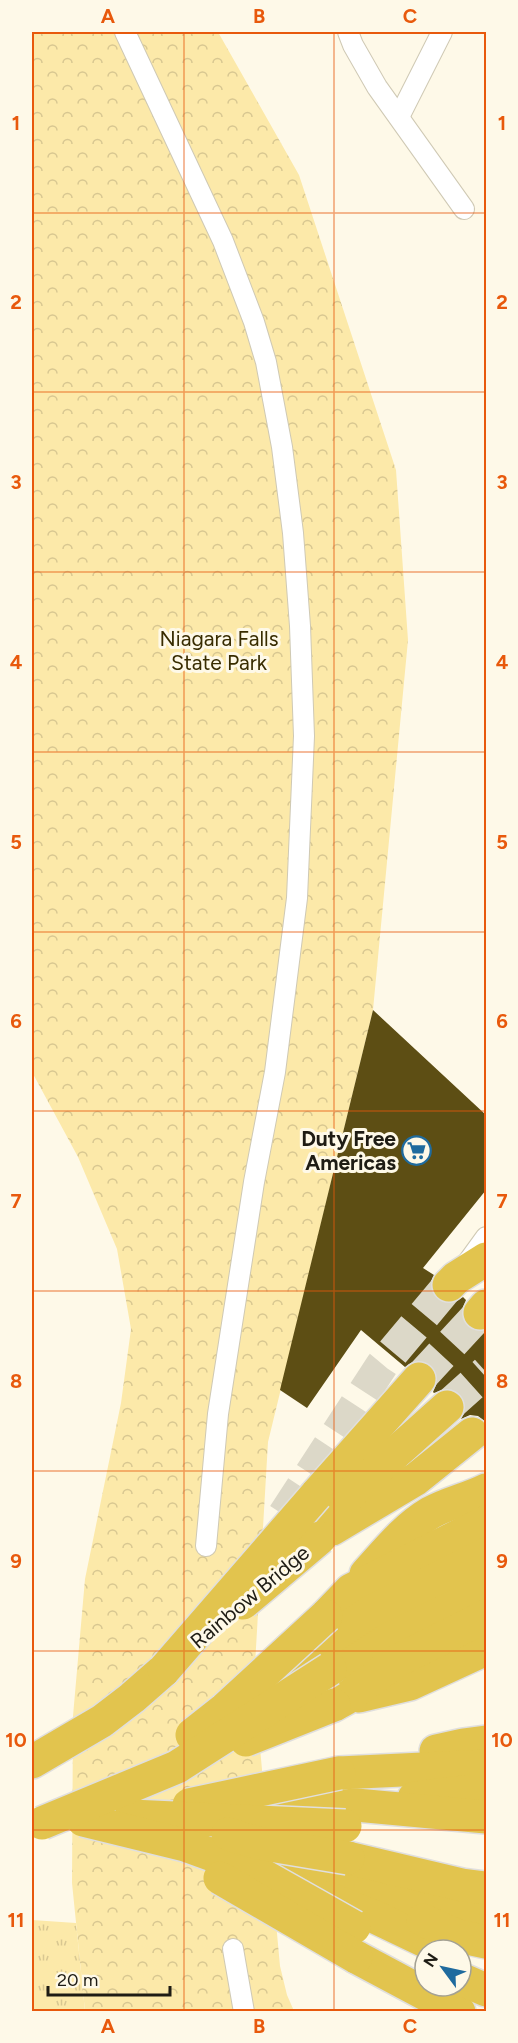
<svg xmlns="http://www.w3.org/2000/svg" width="518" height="2043" viewBox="0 0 518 2043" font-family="Figtree,sans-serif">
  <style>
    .grass { fill: url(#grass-tufts) }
    .park { fill: url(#park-crowns) }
    .building { fill: #5d4e14 }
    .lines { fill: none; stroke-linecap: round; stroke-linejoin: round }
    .trunk-tunnel { stroke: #dcd8c8; stroke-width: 33; stroke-dasharray: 33 16; stroke-linecap: butt }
    .service-casing { stroke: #cfc9b4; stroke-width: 22 }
    .trunk-casing { stroke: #e0dfde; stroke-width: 36 }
    .service { stroke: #fff; stroke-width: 20 }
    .trunk { stroke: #e2c44e; stroke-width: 33 }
    .trunk-bridge-casing { stroke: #e0dfde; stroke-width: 36; stroke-linecap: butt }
    .trunk-bridge { stroke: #e2c44e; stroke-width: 33 }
    .grid { fill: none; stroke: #e8590c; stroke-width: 1.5; stroke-opacity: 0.55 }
    .labels { text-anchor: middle; stroke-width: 6; stroke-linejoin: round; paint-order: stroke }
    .park-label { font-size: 21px; fill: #382c00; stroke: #fef9e8 }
    .poi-label { font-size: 21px; font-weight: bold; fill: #1e1c14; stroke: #fef9e8; text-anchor: end }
    .street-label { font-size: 21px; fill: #1e1c14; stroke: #fef9e8 }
    .neatline { fill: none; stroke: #e8590c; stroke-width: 2 }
    .grid-label { font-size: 20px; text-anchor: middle; font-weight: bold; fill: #e8590c }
  </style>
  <defs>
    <pattern id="grass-tufts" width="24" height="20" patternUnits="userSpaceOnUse" patternTransform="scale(1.5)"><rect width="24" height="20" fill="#fce9a9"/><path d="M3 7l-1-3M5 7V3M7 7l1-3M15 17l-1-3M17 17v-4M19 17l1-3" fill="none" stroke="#d8c791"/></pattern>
    <pattern id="park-crowns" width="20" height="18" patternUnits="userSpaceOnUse" patternTransform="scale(1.5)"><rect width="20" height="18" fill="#fce9a9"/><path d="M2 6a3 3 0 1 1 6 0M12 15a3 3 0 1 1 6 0" fill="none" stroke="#d8c791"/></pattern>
  </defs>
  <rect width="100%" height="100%" fill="#fef9e8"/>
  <path class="grass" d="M 32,1920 L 76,1923 L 85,2011 L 32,2011 Z"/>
  <path class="park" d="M 32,32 L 218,32 L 299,175 L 396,470 L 408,640 L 373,1010 L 268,1442 L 254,1682 L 280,1966 L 287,1995 L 294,2011 L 85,2011 L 72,1883 L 73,1716 L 85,1579 L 121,1403 L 131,1329 L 117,1249 L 78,1157 L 32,1072 Z"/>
  <path class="building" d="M 373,1010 L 486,1115 L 486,1190 L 423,1268 L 434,1275 L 431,1281 L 431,1289 L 436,1299 L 444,1303 L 453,1303 L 463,1297 L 466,1300 L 462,1309 L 462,1319 L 467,1327 L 476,1331 L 486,1331 L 486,1422 L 478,1416 L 470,1415 L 461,1419 L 465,1412 L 465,1403 L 461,1395 L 453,1389 L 444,1389 L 434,1393 L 433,1392 L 437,1383 L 437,1374 L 431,1365 L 422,1361 L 414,1361 L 405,1367 L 361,1330 L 307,1408 L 280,1390 Z"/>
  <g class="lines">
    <g class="trunk-tunnel">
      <path d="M 419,1379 L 480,1313"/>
      <path d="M 447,1407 L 486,1372"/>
      <path d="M 284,1515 L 382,1365 L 449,1285"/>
    </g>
    <defs>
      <g id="service">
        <path d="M 125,32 L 223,241 L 254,322 L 266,362 L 282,447 L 293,533 L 300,626 L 304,736 L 297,898 L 275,1072 L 254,1182 L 218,1414 L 206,1546"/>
        <path d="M 348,32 L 353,45 L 377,87 L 464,209"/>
        <path d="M 399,117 L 442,32"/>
        <path d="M 465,1266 L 486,1237"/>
        <path d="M 233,1949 L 244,2012"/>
      </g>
      <g id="trunk">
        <path d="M 449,1285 L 456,1278 L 486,1259"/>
        <path d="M 480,1313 L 486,1306"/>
        <path d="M 316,1495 L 419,1379"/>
        <path d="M 332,1529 L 416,1479 L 472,1434"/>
        <path d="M 294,1557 L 354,1490 L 447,1407"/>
        <path d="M 366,1574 C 386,1552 405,1528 430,1513 C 448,1503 468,1499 486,1490"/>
        <path d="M 326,1616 L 351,1590 L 486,1522"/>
        <path d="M 330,1669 L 385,1635 L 486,1586"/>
        <path d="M 280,1672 L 370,1612 L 486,1554"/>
        <path d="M 359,1696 L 410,1684 L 486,1649"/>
        <path d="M 334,1705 L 345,1699 L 395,1662 L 486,1616"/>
        <path d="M 436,1751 L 463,1745 L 486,1742"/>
        <path d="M 32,1762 L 102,1721 L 132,1698 L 164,1670"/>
        <path d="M 339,1773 L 486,1766"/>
        <path d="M 414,1798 L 470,1791 L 486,1791"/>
        <path d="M 237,1799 L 344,1806 L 356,1805 L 486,1817"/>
        <path d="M 274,1851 L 365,1890 L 461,1913 L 486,1916"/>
        <path d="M 348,1858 L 462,1885 L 486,1888"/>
        <path d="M 328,1898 L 375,1917 L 444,1950"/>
        <path d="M 423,1920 L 458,1936 L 486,1942"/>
        <path d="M 356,1957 L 459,2012"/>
        <path d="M 461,1979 L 486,1990"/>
      </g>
    </defs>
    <use href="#service" class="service-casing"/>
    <use href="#trunk" class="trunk-casing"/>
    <use href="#service" class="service"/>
    <use href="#trunk" class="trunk"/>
    <defs>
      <g id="trunk-bridge">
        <path d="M 243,1603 L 320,1538"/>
        <path d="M 164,1670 L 316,1495"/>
        <path d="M 192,1735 L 225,1709 L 326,1616"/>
        <path d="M 246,1740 L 334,1705"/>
        <path d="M 189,1805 L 339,1773"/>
        <path d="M 131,1816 L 345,1826"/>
        <path d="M 83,1820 L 185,1845 L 251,1869 L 354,1927"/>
        <path d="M 42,1823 L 177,1767 L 330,1669"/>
        <path d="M 228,1834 L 258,1843 L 348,1858"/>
        <path d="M 220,1878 L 356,1957"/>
      </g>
    </defs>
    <use href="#trunk-bridge" class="trunk-bridge-casing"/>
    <use href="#trunk-bridge" class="trunk-bridge"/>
  </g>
  <path class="grid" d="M 184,32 L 184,2012M 334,32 L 334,2012M 32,213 L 486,213M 32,392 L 486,392M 32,572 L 486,572M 32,752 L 486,752M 32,932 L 486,932M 32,1111 L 486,1111M 32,1291 L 486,1291M 32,1471 L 486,1471M 32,1651 L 486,1651M 32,1830 L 486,1830"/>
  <defs>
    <symbol id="supermarket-ring" viewBox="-11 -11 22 22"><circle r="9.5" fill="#fef9e8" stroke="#1f6b9e" stroke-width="1.5"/><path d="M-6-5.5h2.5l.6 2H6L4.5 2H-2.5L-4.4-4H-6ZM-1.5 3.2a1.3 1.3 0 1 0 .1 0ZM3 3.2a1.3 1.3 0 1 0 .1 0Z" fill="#1f6b9e"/></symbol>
  </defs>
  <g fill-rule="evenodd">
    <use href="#supermarket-ring" x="400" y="1134" width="33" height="33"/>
  </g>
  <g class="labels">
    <g class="park-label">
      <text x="219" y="646">Niagara Falls<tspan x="219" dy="24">State Park</tspan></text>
    </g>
    <g class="poi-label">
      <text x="396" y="1146">Duty Free<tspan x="396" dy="24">Americas</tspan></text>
    </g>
    <g class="street-label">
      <text transform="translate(250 1597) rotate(-40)" y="7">Rainbow Bridge</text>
    </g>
  </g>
  <rect width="518" height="2043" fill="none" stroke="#fef9e8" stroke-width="66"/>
  <g transform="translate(443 1968) rotate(303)"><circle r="28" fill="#fef9e8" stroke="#a4a193" stroke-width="1.5"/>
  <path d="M0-4.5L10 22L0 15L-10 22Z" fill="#1f6b9e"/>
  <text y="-9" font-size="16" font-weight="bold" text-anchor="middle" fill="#1e1c14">N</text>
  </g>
  <path d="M48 1986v9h122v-9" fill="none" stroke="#1e1c14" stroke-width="3"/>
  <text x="57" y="1986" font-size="18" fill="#1e1c14" stroke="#fef9e8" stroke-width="4.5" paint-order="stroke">20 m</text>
  <rect x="33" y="33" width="452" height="1977" class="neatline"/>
  <g class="grid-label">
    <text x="108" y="23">A</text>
    <text x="259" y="23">B</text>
    <text x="410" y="23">C</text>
    <text x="16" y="130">1</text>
    <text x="502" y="130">1</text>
    <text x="16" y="309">2</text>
    <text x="502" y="309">2</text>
    <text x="16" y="489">3</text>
    <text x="502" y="489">3</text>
    <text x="16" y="669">4</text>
    <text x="502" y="669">4</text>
    <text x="16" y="849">5</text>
    <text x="502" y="849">5</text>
    <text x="16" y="1028">6</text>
    <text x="502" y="1028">6</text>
    <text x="16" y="1208">7</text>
    <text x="502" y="1208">7</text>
    <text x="16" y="1388">8</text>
    <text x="502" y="1388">8</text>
    <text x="16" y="1568">9</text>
    <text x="502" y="1568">9</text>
    <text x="16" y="1747">10</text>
    <text x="502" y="1747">10</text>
    <text x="16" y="1927">11</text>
    <text x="502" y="1927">11</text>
    <text x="108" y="2033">A</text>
    <text x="259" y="2033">B</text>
    <text x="410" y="2033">C</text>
  </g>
</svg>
